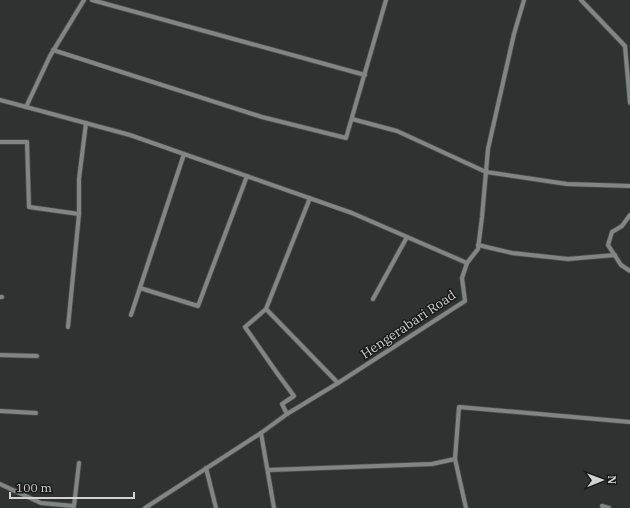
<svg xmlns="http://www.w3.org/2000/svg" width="630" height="508" viewBox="0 0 630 508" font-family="'IBM Plex Serif',serif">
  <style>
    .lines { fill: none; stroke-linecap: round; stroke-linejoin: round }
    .minor-casing { stroke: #4a4f4d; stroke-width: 5.5 }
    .minor { stroke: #808683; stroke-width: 4 }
    .labels { text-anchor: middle; stroke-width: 3; stroke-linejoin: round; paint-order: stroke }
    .street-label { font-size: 13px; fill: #d0d3d2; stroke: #181a19 }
  </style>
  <rect width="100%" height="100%" fill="#2e3331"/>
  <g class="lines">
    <defs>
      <g id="minor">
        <path d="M 92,0 L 365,75"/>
        <path d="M 581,0 L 625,46 L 630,103"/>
        <path d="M 53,50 L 262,117 L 346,138 L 386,0"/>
        <path d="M 0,100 L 130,135 L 352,213 L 467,263"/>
        <path d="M 26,107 L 50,56 L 84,0"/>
        <path d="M 352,119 L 397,131 L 486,172 L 567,184 L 630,186"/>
        <path d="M 0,142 L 27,142 L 29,207 L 79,214 L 68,327"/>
        <path d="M 310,198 L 266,309 L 338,383"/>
        <path d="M 79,214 L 79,179 L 86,123"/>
        <path d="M 630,215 L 622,226 L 612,232 L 608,245 L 621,265 L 630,271"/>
        <path d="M 478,245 L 512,253 L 568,259 L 615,255"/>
        <path d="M 140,288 L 198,306 L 247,176"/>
        <path d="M 0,297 L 2,297"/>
        <path d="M 373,299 L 407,237"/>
        <path d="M 266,309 L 245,327 L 277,373 L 294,396 L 282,404 L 287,414"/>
        <path d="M 131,315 L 184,154"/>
        <path d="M 0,355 L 37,356"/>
        <path d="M 0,411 L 36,413"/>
        <path d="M 261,433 L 274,508"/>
        <path d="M 455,459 L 466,508"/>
        <path d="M 206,468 L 216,508"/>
        <path d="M 268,470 L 432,464 L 455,459 L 459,407 L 630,422"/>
        <path d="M 0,484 L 41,503 L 74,506 L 79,463"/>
        <path d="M 602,506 L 609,508"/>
        <path d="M 145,508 L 261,433 L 287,414 L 338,383 L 465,301 L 462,278 L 467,263 L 478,249 L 482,217 L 488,149 L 514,34 L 524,0"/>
      </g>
    </defs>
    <use href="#minor" class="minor-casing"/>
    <use href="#minor" class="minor"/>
  </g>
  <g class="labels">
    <g class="street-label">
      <text transform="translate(408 324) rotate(-34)" y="5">Hengerabari Road</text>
    </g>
  </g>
  <g transform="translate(602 480) rotate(89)" stroke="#181a19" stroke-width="3" paint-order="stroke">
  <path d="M0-3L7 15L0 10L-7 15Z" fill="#d0d3d2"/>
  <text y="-6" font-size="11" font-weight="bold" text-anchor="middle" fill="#d0d3d2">N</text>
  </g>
  <path d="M10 492v6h124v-6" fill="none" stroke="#d0d3d2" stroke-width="2"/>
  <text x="16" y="492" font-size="12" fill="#d0d3d2" stroke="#181a19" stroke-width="3" paint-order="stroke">100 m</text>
</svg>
